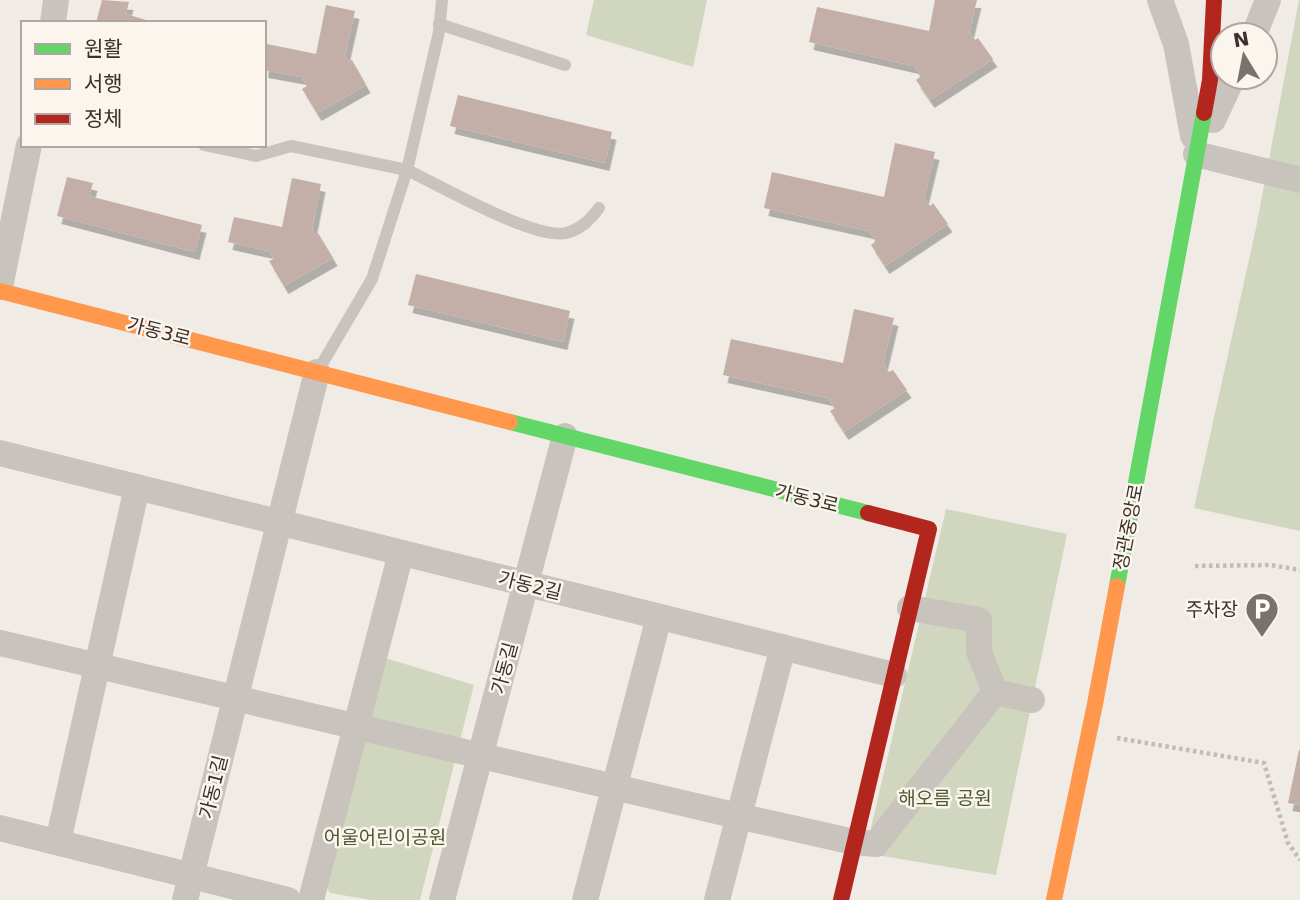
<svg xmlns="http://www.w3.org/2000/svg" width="1300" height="900" viewBox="0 0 1300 900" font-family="'DejaVu Sans','Noto Sans KR',sans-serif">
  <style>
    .green { fill: #d1d6bf }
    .building { fill: #c3afa7; filter: url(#shadow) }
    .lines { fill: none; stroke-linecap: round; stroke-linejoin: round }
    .path { stroke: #c2bbb6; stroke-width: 4.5; stroke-dasharray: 3.5 3.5; stroke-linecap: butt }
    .lane { stroke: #c9c3be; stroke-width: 12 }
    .street { stroke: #c9c3be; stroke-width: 26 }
    .fast { stroke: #63d668; stroke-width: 16 }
    .slow { stroke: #ff974d; stroke-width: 16 }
    .jam { stroke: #b3261e; stroke-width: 16 }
    .labels { text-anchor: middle; stroke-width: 5; stroke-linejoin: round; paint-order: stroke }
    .street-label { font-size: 19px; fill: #3b302b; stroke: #fbf5ee }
    .poi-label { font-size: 19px; fill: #3b302b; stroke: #fbf5ee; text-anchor: end }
    .park-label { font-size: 19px; fill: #4a5a2e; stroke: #fbf5ee }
  </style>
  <defs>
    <filter id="shadow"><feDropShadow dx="4.5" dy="8" stdDeviation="0" flood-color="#0004"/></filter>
  </defs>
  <rect width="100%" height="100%" fill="#f0ebe5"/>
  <g class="green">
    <path d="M 594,0 L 707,0 L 693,67 L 586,35 Z"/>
    <path d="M 1299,0 L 1300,0 L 1300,531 L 1194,508 L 1256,228 Z"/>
    <path d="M 946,509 L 1067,534 L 996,875 L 865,853 Z"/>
    <path d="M 382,657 L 474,685 L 420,900 L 371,900 L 330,893 L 323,880 Z"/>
  </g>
  <g class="building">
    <path d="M 102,0 L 129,2 L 126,14 L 156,23 L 96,23 Z"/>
    <path d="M 935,0 L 977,0 L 969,32 L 975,40 L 978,38 L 993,59 L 930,100 L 916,80 L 921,76 L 914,66 L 809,42 L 817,7 L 929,31 Z"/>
    <path d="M 326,5 L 355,11 L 345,56 L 348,61 L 352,60 L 366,85 L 317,113 L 302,89 L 307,86 L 302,77 L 264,70 L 264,56 L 267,44 L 316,54 Z"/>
    <path d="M 458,95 L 612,132 L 605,163 L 450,126 Z"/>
    <path d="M 895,143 L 935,152 L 924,198 L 930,206 L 933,203 L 948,224 L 885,266 L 871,245 L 876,241 L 869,231 L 764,208 L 772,172 L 884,197 Z"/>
    <path d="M 67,177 L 93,183 L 89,196 L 202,225 L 195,252 L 57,216 Z"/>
    <path d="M 292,178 L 321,184 L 312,230 L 315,235 L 318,233 L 333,258 L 284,286 L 269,261 L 274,259 L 269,251 L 228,242 L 234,217 L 282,227 Z"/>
    <path d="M 416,274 L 570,311 L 563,342 L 408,305 Z"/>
    <path d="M 854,309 L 894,318 L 883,364 L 889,372 L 893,370 L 907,390 L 844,432 L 830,411 L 835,408 L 828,398 L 723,375 L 731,339 L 843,363 Z"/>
    <path d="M 1299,750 L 1300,750 L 1300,805 L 1288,803 Z"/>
  </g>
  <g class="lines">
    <g class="path">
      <path d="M 1195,566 L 1271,565 L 1300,570"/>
      <path d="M 1117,738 L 1264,763 L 1288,843 L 1300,860"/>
    </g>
    <g class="lane">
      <path d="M 439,24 L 565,65"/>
      <path d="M 204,145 L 256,156 L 291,146 L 407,170 L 439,32 L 442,0"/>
      <path d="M 319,369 L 372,279 L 407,170 C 439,185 534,240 566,233 C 581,229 590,220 599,208"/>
    </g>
    <g class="street">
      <path d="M 1160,0 L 1176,44 L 1193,136"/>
      <path d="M 53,23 L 56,0"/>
      <path d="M 1254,35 L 1268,0"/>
      <path d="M 1213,120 L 1233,77"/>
      <path d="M 1196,154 L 1300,180"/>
      <path d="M 0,287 L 29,145"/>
      <path d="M 0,453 L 894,675"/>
      <path d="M 910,608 L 979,620 L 979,652 L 995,692"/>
      <path d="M 0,643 L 738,816 L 854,842 L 876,844 L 995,692"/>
      <path d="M 995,692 L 1032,700"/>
      <path d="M 0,828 L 288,900"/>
      <path d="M 58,842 L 137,487"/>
      <path d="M 185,900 L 317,372"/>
      <path d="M 311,900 L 401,553"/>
      <path d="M 442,900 L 565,436"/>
      <path d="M 585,900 L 659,617"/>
      <path d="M 717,900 L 783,647"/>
    </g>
    <g class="fast">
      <path d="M 510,422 L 868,513"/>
      <path d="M 1117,586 L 1204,113"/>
    </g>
    <g class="slow">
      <path d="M 0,291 L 510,422"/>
      <path d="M 1054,900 L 1095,704 L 1117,586"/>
    </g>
    <g class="jam">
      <path d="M 1204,113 L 1210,80 L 1214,0"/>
      <path d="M 841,900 L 929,529 L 868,513"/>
    </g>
  </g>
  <defs>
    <symbol id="parking-pin" viewBox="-11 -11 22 30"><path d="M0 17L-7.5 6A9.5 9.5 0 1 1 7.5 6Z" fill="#7a716c" stroke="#fbf5ee"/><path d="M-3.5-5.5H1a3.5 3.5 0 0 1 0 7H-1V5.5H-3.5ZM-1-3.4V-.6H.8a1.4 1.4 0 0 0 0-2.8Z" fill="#fff"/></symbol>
  </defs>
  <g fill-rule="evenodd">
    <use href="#parking-pin" x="1243" y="590" width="38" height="52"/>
  </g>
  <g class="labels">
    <g class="street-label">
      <text transform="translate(159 331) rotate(14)" y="7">가동3로</text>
      <text transform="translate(807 498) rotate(14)" y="7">가동3로</text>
      <text transform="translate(1128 527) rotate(-79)" y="7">정관중앙로</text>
      <text transform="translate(530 585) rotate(14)" y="7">가동2길</text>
      <text transform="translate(504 668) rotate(-75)" y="7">가동길</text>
      <text transform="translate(213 787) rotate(-76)" y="7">가동1길</text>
    </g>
    <g class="poi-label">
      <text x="1238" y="616">주차장</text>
    </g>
    <g class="park-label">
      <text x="945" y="805">해오름 공원</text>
      <text x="385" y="844">어울어린이공원</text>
    </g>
  </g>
  <rect x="21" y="21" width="245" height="126" fill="#fbf5ee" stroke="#aea6a0" stroke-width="2"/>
  <rect x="35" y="44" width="35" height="10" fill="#63d668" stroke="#aea6a0" stroke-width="2"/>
  <text x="84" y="56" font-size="21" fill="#3b302b">원활</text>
  <rect x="35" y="79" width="35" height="10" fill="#ff974d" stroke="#aea6a0" stroke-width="2"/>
  <text x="84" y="91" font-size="21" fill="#3b302b">서행</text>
  <rect x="35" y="114" width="35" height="10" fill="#b3261e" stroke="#aea6a0" stroke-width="2"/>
  <text x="84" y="126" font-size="21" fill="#3b302b">정체</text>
  <g transform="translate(1244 56) rotate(350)"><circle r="33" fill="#fbf5ee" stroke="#aea6a0" stroke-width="2"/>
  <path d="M0-5L12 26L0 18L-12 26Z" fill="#7a716c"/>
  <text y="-10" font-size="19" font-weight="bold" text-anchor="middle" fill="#3b302b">N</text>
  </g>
</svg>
